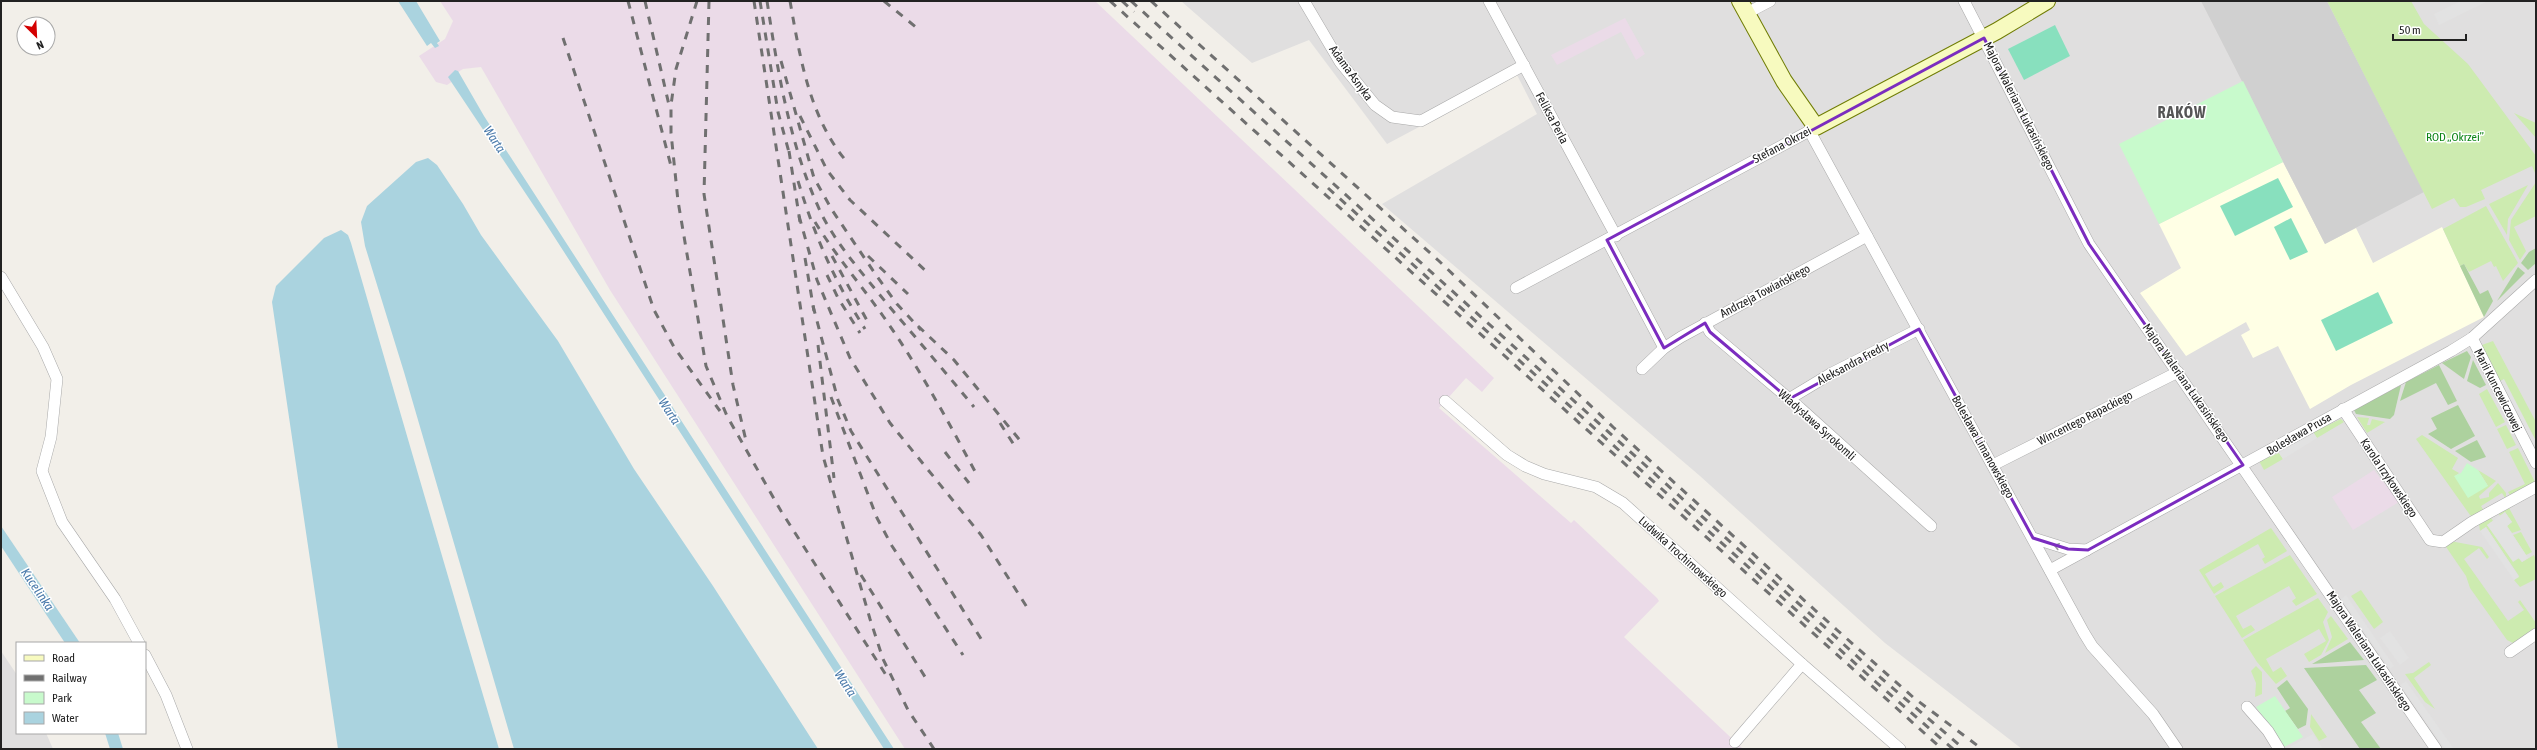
<svg xmlns="http://www.w3.org/2000/svg" width="2537" height="750" viewBox="0 0 2537 750" font-family="'Asap Condensed',sans-serif">
  <style>
    .residential { fill: #e0dfdf }
    .industrial { fill: #ebdbe8 }
    .education { fill: #ffffe5 }
    .religious { fill: #d0d0d0 }
    .grass { fill: #cdebb0 }
    .forest { fill: #add19e }
    .park { fill: #c8facc }
    .pitch { fill: #88e0be }
    .parking { fill: #e2e2e2 }
    .water { fill: #aad3df }
    .lines { fill: none; stroke-linecap: round; stroke-linejoin: round }
    .street-casing { stroke: #a9a9a9; stroke-width: 12 }
    .secondary-casing { stroke: #707d05; stroke-width: 18 }
    .street { stroke: #fff; stroke-width: 11 }
    .secondary { stroke: #f7fabf; stroke-width: 16 }
    .rail { stroke: #707070; stroke-width: 3; stroke-dasharray: 8 8; stroke-linecap: butt }
    .oneway { stroke: #9c9c9c }
    .marked { fill: none; stroke: #7b2cbf; stroke-width: 3; stroke-linejoin: round }
    .labels { text-anchor: middle; stroke-width: 3; stroke-linejoin: round; paint-order: stroke }
    .street-label { font-size: 12px; fill: #222; stroke: #fff }
    .park-label { font-size: 12px; fill: #0c8416; stroke: #fff }
    .water-label { font-size: 13px; font-style: italic; fill: #4a7aab; stroke: #fff }
    .district-label { font-size: 16px; font-weight: bold; letter-spacing: 1px; fill: #555; stroke: #fff }
  </style>
  <rect width="100%" height="100%" fill="#f2efe9"/>
  <g class="residential">
    <path d="M 1181,1 L 2536,1 L 2536,749 L 2022,749 L 1885,643 L 1700,476 L 1382,204 L 1537,114 L 1517,75 L 1387,144 L 1309,40 L 1252,63 Z"/>
    <path d="M 1,651 L 17,675 L 17,733 L 46,733 L 53,749 L 1,749 Z"/>
  </g>
  <g class="industrial">
    <path d="M 440,1 L 1095,1 L 1494,378 L 1482,392 L 1466,378 L 1439,408 L 1571,523 L 1574,520 L 1657,598 L 1659,601 L 1624,637 L 1743,749 L 905,749 L 610,290 L 481,67 L 463,69 L 450,77 L 453,81 L 447,85 L 436,82 L 419,56 L 445,39 L 453,21 Z"/>
    <path d="M 1625,18 L 1645,54 L 1636,60 L 1621,32 L 1557,65 L 1551,55 Z"/>
    <path d="M 2374,470 L 2399,502 L 2353,530 L 2332,497 Z"/>
  </g>
  <path class="education" d="M 2283,162 L 2325,244 L 2356,228 L 2373,263 L 2442,227 L 2484,317 L 2351,385 L 2310,409 L 2278,346 L 2253,358 L 2241,335 L 2250,330 L 2246,322 L 2186,356 L 2140,293 L 2181,268 L 2159,224 Z"/>
  <path class="religious" d="M 2201,1 L 2327,1 L 2424,192 L 2325,244 Z"/>
  <g class="grass">
    <path d="M 2327,1 L 2411,1 L 2424,24 L 2468,64 L 2536,156 L 2535,173 L 2532,166 L 2481,190 L 2485,199 L 2466,207 L 2460,207 L 2454,198 L 2432,209 Z"/>
    <path d="M 2514,113 L 2536,123 L 2536,138 Z"/>
    <path d="M 2536,182 L 2536,216 L 2514,227 L 2526,251 L 2520,260 L 2509,240 L 2511,220 Z"/>
    <path d="M 2528,185 L 2508,219 L 2507,235 L 2489,204 Z"/>
    <path d="M 2486,206 L 2518,263 L 2503,281 L 2496,266 L 2494,267 L 2491,261 L 2469,272 L 2464,264 L 2460,266 L 2443,229 Z"/>
    <path d="M 2493,341 L 2536,422 L 2536,457 L 2479,346 Z"/>
    <path d="M 2487,389 L 2505,422 L 2496,427 L 2479,394 Z"/>
    <path d="M 2357,417 L 2369,418 L 2367,425 L 2370,425 L 2372,419 L 2385,422 L 2367,433 Z"/>
    <path d="M 2341,419 L 2344,422 L 2317,438 L 2313,432 Z"/>
    <path d="M 2506,425 L 2516,445 L 2507,449 L 2497,429 Z"/>
    <path d="M 2422,435 L 2458,458 L 2452,469 L 2459,473 L 2455,476 L 2488,486 L 2478,470 L 2496,481 L 2479,496 L 2480,499 L 2489,497 L 2489,493 L 2498,483 L 2506,493 L 2506,499 L 2502,493 L 2481,506 L 2484,511 L 2473,517 L 2470,515 L 2416,439 Z"/>
    <path d="M 2518,448 L 2535,482 L 2510,495 L 2508,492 L 2525,484 L 2509,452 Z"/>
    <path d="M 2279,453 L 2283,459 L 2264,470 L 2259,461 Z"/>
    <path d="M 2509,508 L 2521,530 L 2512,533 L 2507,526 L 2512,522 L 2505,512 L 2500,516 L 2499,514 Z"/>
    <path d="M 2490,516 L 2493,521 L 2487,525 L 2522,562 L 2534,555 L 2536,560 L 2536,579 L 2520,587 L 2514,580 L 2519,576 L 2486,527 L 2480,531 L 2479,524 Z"/>
    <path d="M 2271,528 L 2287,551 L 2265,564 L 2262,559 L 2265,557 L 2258,544 L 2205,574 L 2213,587 L 2221,582 L 2224,587 L 2214,594 L 2199,570 Z"/>
    <path d="M 2521,532 L 2532,552 L 2526,555 L 2513,535 Z"/>
    <path d="M 2450,541 L 2482,547 L 2489,557 L 2487,559 L 2479,548 L 2464,559 L 2508,621 L 2524,610 L 2518,602 L 2520,600 L 2536,623 L 2536,627 L 2513,643 L 2507,640 L 2470,588 L 2466,576 L 2444,544 Z"/>
    <path d="M 2290,555 L 2317,594 L 2296,606 L 2292,601 L 2296,598 L 2289,586 L 2236,616 L 2243,629 L 2251,625 L 2255,630 L 2242,638 L 2215,596 Z"/>
    <path d="M 2361,590 L 2383,622 L 2374,629 L 2351,596 Z"/>
    <path d="M 2318,598 L 2328,612 L 2323,622 L 2329,640 L 2321,655 L 2309,662 L 2304,654 L 2326,641 L 2319,629 L 2266,659 L 2273,672 L 2281,667 L 2287,676 L 2276,684 L 2257,662 L 2243,640 Z"/>
    <path d="M 2331,616 L 2348,639 L 2325,653 L 2332,637 L 2327,620 Z"/>
    <path d="M 2429,662 L 2431,665 L 2414,678 L 2435,709 L 2425,702 L 2405,674 L 2413,673 Z"/>
    <path d="M 2256,666 L 2262,672 L 2262,694 L 2255,697 L 2256,683 L 2251,671 Z"/>
    <path d="M 2311,714 L 2327,737 L 2319,741 L 2310,727 Z"/>
  </g>
  <g class="forest">
    <path d="M 2536,248 L 2536,263 L 2528,270 L 2521,263 L 2529,252 Z"/>
    <path d="M 2464,264 L 2480,294 L 2488,290 L 2493,301 L 2484,317 L 2460,266 Z"/>
    <path d="M 2518,267 L 2525,273 L 2497,301 Z"/>
    <path d="M 2467,351 L 2471,357 L 2464,379 L 2442,363 Z"/>
    <path d="M 2473,360 L 2486,385 L 2480,388 L 2467,381 Z"/>
    <path d="M 2439,365 L 2457,401 L 2448,405 L 2436,383 L 2400,401 L 2406,382 Z"/>
    <path d="M 2401,385 L 2394,415 L 2390,419 L 2356,414 L 2354,410 Z"/>
    <path d="M 2458,405 L 2475,436 L 2451,449 L 2428,434 L 2437,429 L 2431,418 Z"/>
    <path d="M 2477,440 L 2486,457 L 2471,462 L 2455,451 Z"/>
    <path d="M 2350,642 L 2364,660 L 2312,664 Z"/>
    <path d="M 2366,665 L 2377,680 L 2359,690 L 2376,713 L 2361,722 L 2381,749 L 2360,749 L 2304,668 Z"/>
    <path d="M 2287,680 L 2308,709 L 2306,725 L 2298,729 L 2285,711 L 2290,708 L 2277,688 Z"/>
  </g>
  <g class="park">
    <path d="M 2243,81 L 2283,162 L 2159,224 L 2119,144 Z"/>
    <path d="M 2467,463 L 2478,470 L 2488,486 L 2468,498 L 2454,476 L 2461,473 Z"/>
    <path d="M 2275,696 L 2303,737 L 2284,747 C 2277,732 2266,721 2256,707 Z"/>
  </g>
  <g class="pitch">
    <path d="M 2055,25 L 2070,56 L 2024,80 L 2008,49 Z"/>
    <path d="M 2278,178 L 2293,207 L 2235,236 L 2220,206 Z"/>
    <path d="M 2291,218 L 2308,252 L 2290,260 L 2274,227 Z"/>
    <path d="M 2378,292 L 2393,323 L 2336,351 L 2321,320 Z"/>
  </g>
  <g class="parking">
    <path d="M 2461,1 L 2488,1 L 2439,25 L 2434,14 Z"/>
    <path d="M 2504,379 L 2536,441 L 2536,457 L 2498,382 Z"/>
    <path d="M 2313,432 L 2317,438 L 2283,459 L 2279,453 Z"/>
    <path d="M 2505,512 L 2512,522 L 2507,526 L 2528,558 L 2522,562 L 2519,558 L 2513,562 L 2487,525 Z"/>
    <path d="M 2486,527 L 2519,577 L 2514,580 L 2480,531 Z"/>
    <path d="M 2346,595 L 2394,666 L 2390,669 L 2341,599 Z"/>
    <path d="M 2390,631 L 2409,658 L 2400,665 L 2380,638 Z"/>
    <path d="M 2406,681 L 2454,749 L 2445,749 L 2400,685 Z"/>
    <path d="M 2313,734 L 2323,749 L 2286,749 Z"/>
  </g>
  <g class="water">
    <path d="M 398,1 L 416,1 L 440,41 L 437,43 L 439,46 L 435,48 L 431,43 L 427,46 Z"/>
    <path d="M 455,70 L 458,71 L 484,116 L 894,749 L 884,749 L 546,224 L 448,77 Z"/>
    <path d="M 428,158 L 437,165 L 463,204 L 481,235 L 558,341 L 634,469 L 713,586 L 818,749 L 514,749 L 404,372 L 365,246 L 361,222 L 367,206 L 416,162 Z"/>
    <path d="M 341,230 L 348,235 L 351,243 C 400,412 449,581 499,749 L 338,749 L 272,302 L 276,286 L 324,238 Z"/>
    <path d="M 1,526 L 80,643 L 65,643 L 1,546 Z"/>
    <path d="M 105,733 L 118,733 L 123,749 L 110,749 Z"/>
  </g>
  <g class="lines">
    <defs>
      <g id="street">
        <path d="M 1304,1 L 1340,62 L 1375,105 L 1392,117 L 1421,121 L 1524,65"/>
        <path d="M 1489,1 L 1616,236"/>
        <path d="M 1964,1 L 2089,244 L 2436,749"/>
        <path d="M 1747,13 L 1770,1"/>
        <path d="M 1809,130 L 2084,633 L 2092,646 L 2153,714 L 2177,749"/>
        <path d="M 1607,240 L 1664,348"/>
        <path d="M 1,277 L 43,347 L 57,379 L 51,437 L 42,471 L 62,522 L 115,599 L 139,643"/>
        <path d="M 1516,288 L 1815,128"/>
        <path d="M 1705,323 L 1710,332 L 1800,408 L 1931,526"/>
        <path d="M 2472,338 L 2536,463"/>
        <path d="M 1642,369 L 1664,348 L 1681,337 L 1867,236"/>
        <path d="M 1789,399 L 1832,373 L 1919,329"/>
        <path d="M 1445,401 L 1507,455 L 1525,466 L 1544,474 L 1596,487 L 1623,503 L 1802,664 L 1900,749"/>
        <path d="M 2343,409 L 2430,540 L 2443,542 L 2472,522 L 2536,487"/>
        <path d="M 1993,465 L 2178,372"/>
        <path d="M 2033,538 L 2068,549 L 2087,550"/>
        <path d="M 2050,570 L 2451,351 L 2472,338 L 2536,280"/>
        <path d="M 2510,652 L 2536,634"/>
        <path d="M 145,655 L 166,695 L 187,749"/>
        <path d="M 2247,707 L 2268,731 L 2279,749"/>
        <path d="M 1735,742 L 1802,664"/>
      </g>
      <path id="secondary" d="M 1740,1 L 1784,81 L 1816,127 L 1997,31 L 2047,1"/>
    </defs>
    <use href="#street" class="street-casing"/>
    <use href="#secondary" class="secondary-casing"/>
    <use href="#street" class="street"/>
    <use href="#secondary" class="secondary"/>
    <g class="rail">
      <path d="M 628,1 L 671,166"/>
      <path d="M 645,1 L 669,105"/>
      <path d="M 697,1 L 676,69 L 671,105 L 671,133 L 678,201 L 706,366 L 727,416 L 781,511 L 886,675"/>
      <path d="M 709,1 L 704,194 L 733,385 L 747,445"/>
      <path d="M 754,1 L 823,456 L 870,619 L 883,659 L 908,710 L 934,749"/>
      <path d="M 760,1 L 778,112 L 790,156"/>
      <path d="M 767,1 C 778,73 790,148 822,215 C 839,248 865,276 888,305 C 917,339 946,373 974,407"/>
      <path d="M 790,1 C 800,57 809,117 847,162"/>
      <path d="M 884,1 L 917,28"/>
      <path d="M 1110,1 L 1942,749"/>
      <path d="M 1122,1 L 1134,12"/>
      <path d="M 1131,1 L 1881,678 L 1964,749"/>
      <path d="M 1151,1 L 1439,261 L 1613,427 L 1837,630 L 1914,698 L 1982,749"/>
      <path d="M 563,38 L 654,310 L 674,347 L 720,411"/>
      <path d="M 781,61 L 814,178 L 832,210 L 876,275 L 897,304 L 921,330"/>
      <path d="M 800,116 L 827,170 L 850,200 L 927,272"/>
      <path d="M 789,151 L 800,222"/>
      <path d="M 798,181 C 815,237 834,280 865,329"/>
      <path d="M 1328,188 L 1877,683 L 1953,749"/>
      <path d="M 799,216 L 817,280 L 850,358 L 890,423 L 981,535 L 1030,612"/>
      <path d="M 815,222 C 836,256 861,285 883,316 C 919,367 949,423 978,477"/>
      <path d="M 832,256 L 870,326"/>
      <path d="M 868,256 L 908,294"/>
      <path d="M 805,258 L 814,311"/>
      <path d="M 827,275 L 838,298 L 860,333"/>
      <path d="M 813,306 L 838,400 L 851,431 L 983,642"/>
      <path d="M 918,326 L 954,360 L 1023,444"/>
      <path d="M 818,345 L 834,478"/>
      <path d="M 831,397 L 877,518 L 892,546 L 963,655"/>
      <path d="M 1000,423 L 1016,448"/>
      <path d="M 945,452 L 969,483"/>
      <path d="M 861,575 L 927,680"/>
    </g>
  </g>
  <defs><path id="oneway-shaft" d="M-6 0H5M1.5-3L5.5 0L1.5 3" fill="none" stroke-width="1.6" stroke-linecap="round" stroke-linejoin="round"/></defs>
  <use class="oneway" href="#oneway-shaft" transform="translate(2060 547) rotate(-165)"/>
  <path class="marked" d="M 1984,38 L 2089,244 L 2243,465 L 2088,550 L 2068,549 L 2033,538 L 1919,329 L 1789,399 L 1710,332 L 1705,323 L 1664,348 L 1607,240 Z"/>
  <g class="labels">
    <g class="street-label">
      <text transform="translate(1351 73) rotate(54)" y="4">Adama Asnyka</text>
      <text transform="translate(2019 106) rotate(63)" y="4">Majora Waleriana Łukasińskiego</text>
      <text transform="translate(1552 118) rotate(62)" y="4">Feliksa Perla</text>
      <text transform="translate(1782 145) rotate(-28)" y="4">Stefana Okrzei</text>
      <text transform="translate(1765 291) rotate(-28)" y="4">Andrzeja Towiańskiego</text>
      <text transform="translate(1853 363) rotate(-28)" y="4">Aleksandra Fredry</text>
      <text transform="translate(2186 383) rotate(55)" y="4">Majora Waleriana Łukasińskiego</text>
      <text transform="translate(2498 390) rotate(63)" y="4">Marii Kuncewiczowej</text>
      <text transform="translate(2085 418) rotate(-27)" y="4">Wincentego Rapackiego</text>
      <text transform="translate(1817 425) rotate(42)" y="4">Władysława Syrokomli</text>
      <text transform="translate(2299 434) rotate(-30)" y="4">Bolesława Prusa</text>
      <text transform="translate(1983 447) rotate(61)" y="4">Bolesława Limanowskiego</text>
      <text transform="translate(2389 478) rotate(56)" y="4">Karola Irzykowskiego</text>
      <text transform="translate(1683 557) rotate(42)" y="4">Ludwika Trochimowskiego</text>
      <text transform="translate(2369 651) rotate(56)" y="4">Majora Waleriana Łukasińskiego</text>
    </g>
    <g class="park-label">
      <text x="2455" y="141">ROD „Okrzei”</text>
    </g>
    <g class="water-label">
      <text transform="translate(495 139) rotate(57)" y="5">Warta</text>
      <text transform="translate(670 411) rotate(57)" y="5">Warta</text>
      <text transform="translate(38 589) rotate(56)" y="5">Kucelinka</text>
      <text transform="translate(846 683) rotate(57)" y="5">Warta</text>
    </g>
    <g class="district-label">
      <text x="2182" y="118">RAKÓW</text>
    </g>
  </g>
  <rect width="2537" height="750" fill="none" stroke="#222222" stroke-width="4"/>
  <rect x="16" y="642" width="130" height="92" fill="#ffffff" stroke="#a7a7a7"/>
  <rect x="24" y="655" width="20" height="6" fill="#f7fabf" stroke="#a7a7a7"/>
  <text x="52" y="662" font-size="12" fill="#222222">Road</text>
  <rect x="24" y="675" width="20" height="6" fill="#707070" stroke="#a7a7a7"/>
  <text x="52" y="682" font-size="12" fill="#222222">Railway</text>
  <rect x="24" y="692" width="20" height="12" fill="#c8facc" stroke="#a7a7a7"/>
  <text x="52" y="702" font-size="12" fill="#222222">Park</text>
  <rect x="24" y="712" width="20" height="12" fill="#aad3df" stroke="#a7a7a7"/>
  <text x="52" y="722" font-size="12" fill="#222222">Water</text>
  <g transform="translate(36 36) rotate(156)"><circle r="19" fill="#ffffff" stroke="#a7a7a7"/>
  <path d="M0-3L7 15L0 10L-7 15Z" fill="#d40000"/>
  <text y="-6" font-size="11" font-weight="bold" text-anchor="middle" fill="#222222">N</text>
  </g>
  <path d="M2393 34v6h73v-6" fill="none" stroke="#222222" stroke-width="2"/>
  <text x="2399" y="34" font-size="12" fill="#222222" stroke="#ffffff" stroke-width="3" paint-order="stroke">50 m</text>
</svg>
